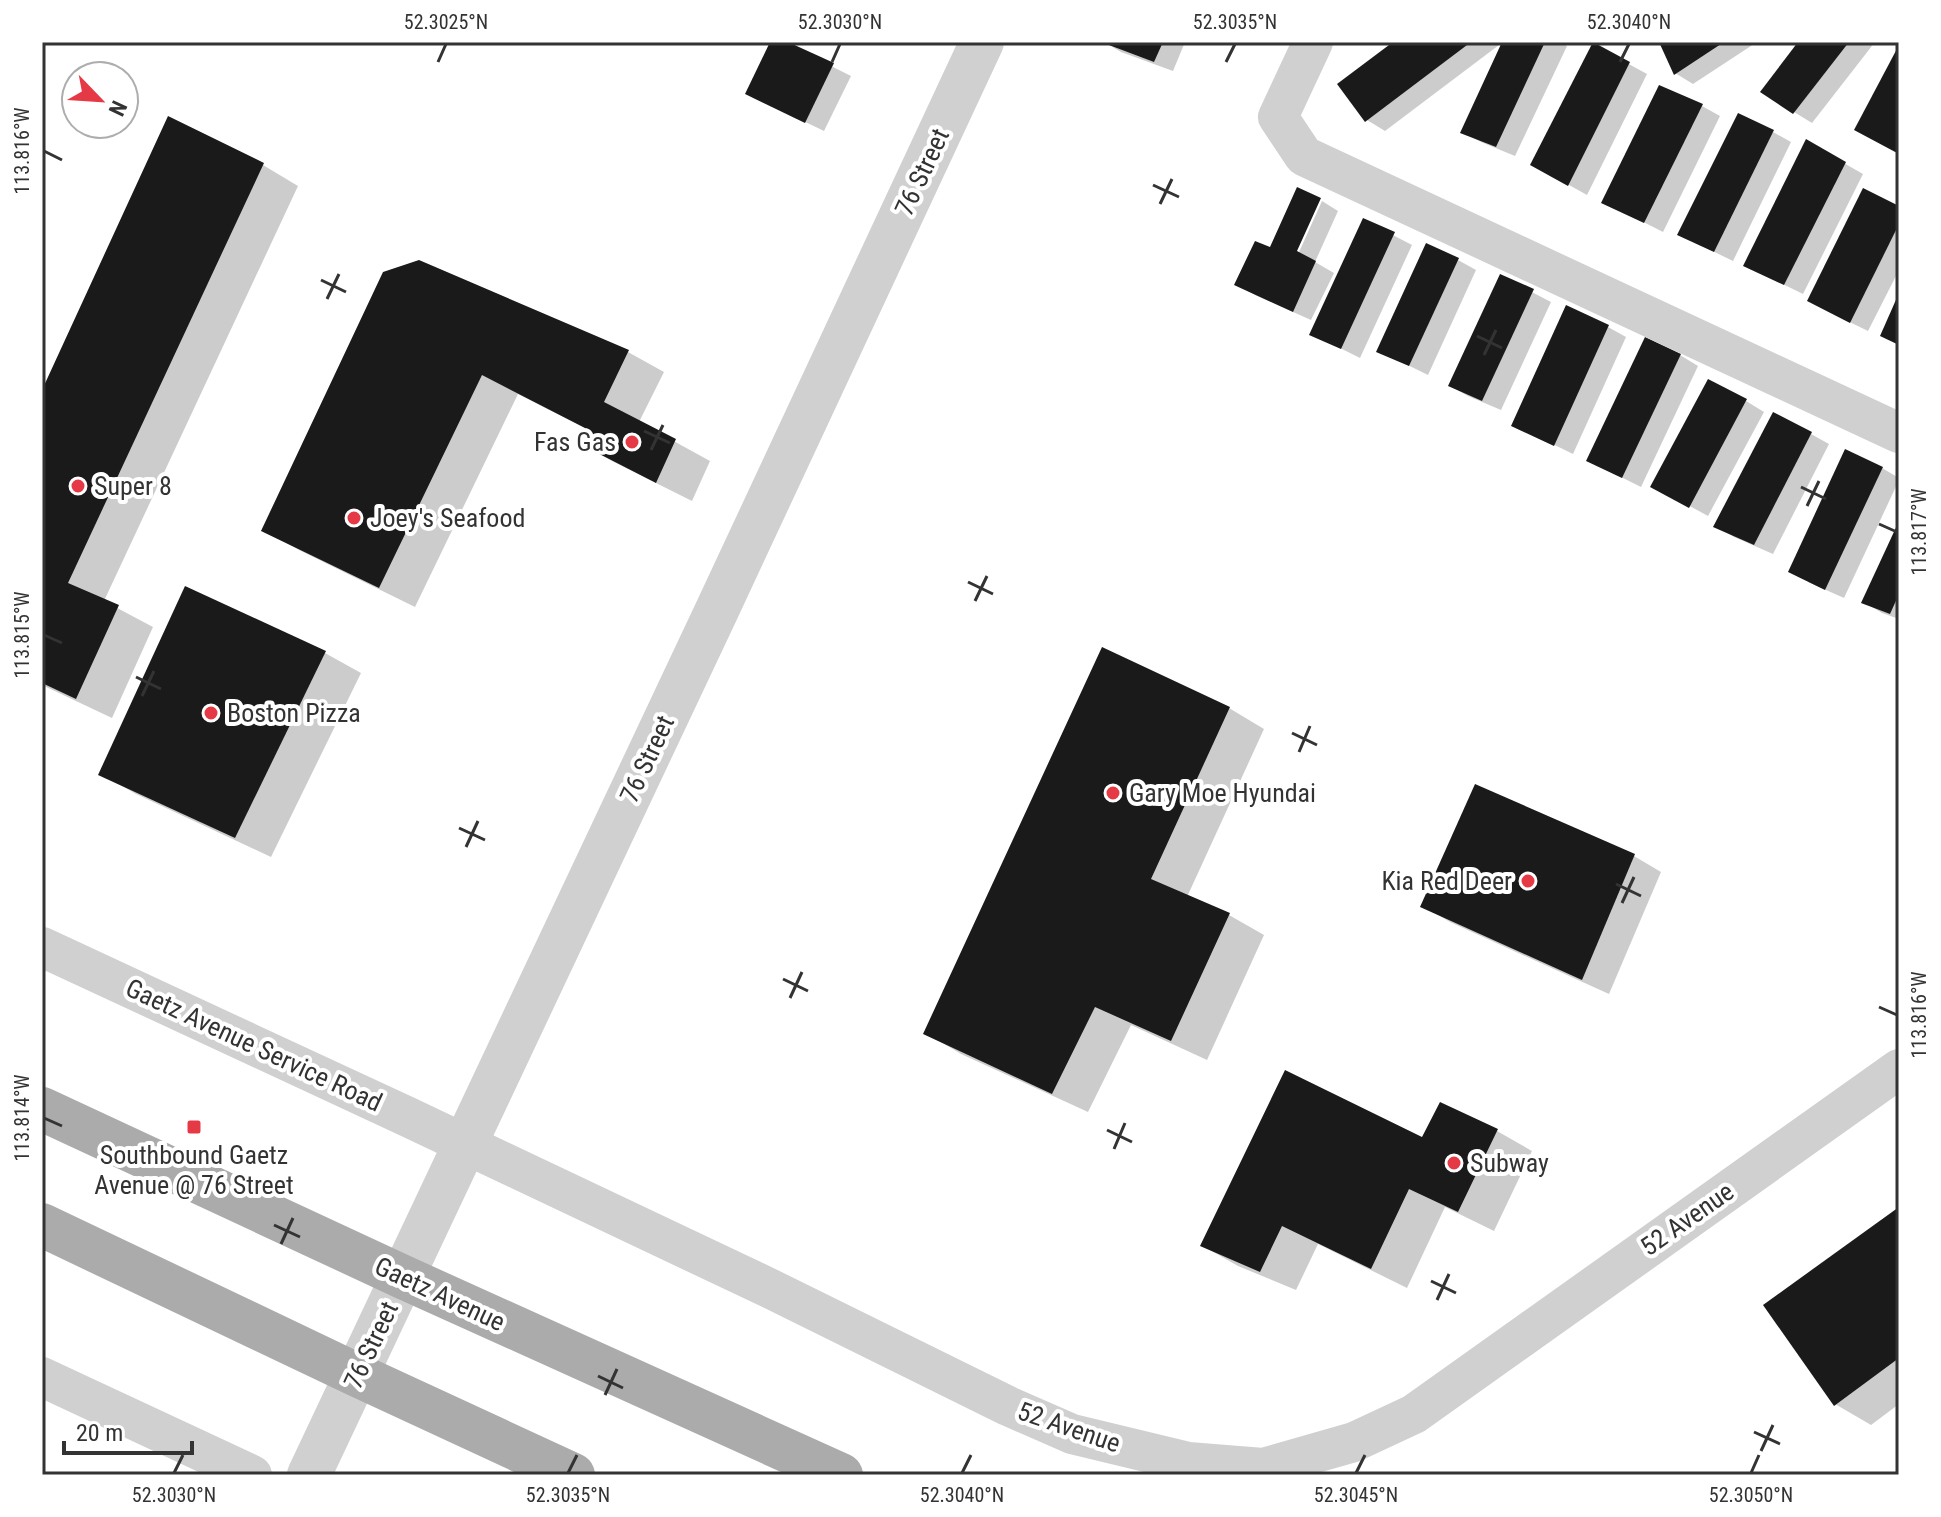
<svg xmlns="http://www.w3.org/2000/svg" width="1941" height="1517" viewBox="0 0 1941 1517" font-family="'Roboto Condensed',sans-serif">
  <style>
    .shadow { fill: #0003 }
    .building { fill: #1a1a1a }
    .lines { fill: none; stroke-linecap: round; stroke-linejoin: round }
    .minor { stroke: #d0d0d0; stroke-width: 40 }
    .tertiary { stroke: #d0d0d0; stroke-width: 44 }
    .primary { stroke: #ababab; stroke-width: 44 }
    .ticks { fill: none; stroke: #333; stroke-width: 3 }
    .poi-dot { fill: #e63946; stroke: #fff; stroke-width: 3 }
    .labels { text-anchor: middle; stroke-width: 8; stroke-linejoin: round; paint-order: stroke }
    .street-label { font-size: 26px; fill: #333; stroke: #fff }
    .poi-label { font-size: 26px; fill: #333; stroke: #fff; text-anchor: start }
    .neatline { fill: none; stroke: #333; stroke-width: 3 }
    .ticks-label { font-size: 20px; text-anchor: middle; fill: #333 }
  </style>
  <rect width="100%" height="100%" fill="#fff"/>
  <g class="shadow">
    <path d="M 773,42 L 783,42 L 851,76 L 824,131 L 766,103 Z"/>
    <path d="M 1104,42 L 1185,42 L 1173,71 L 1121,52 Z"/>
    <path d="M 1396,42 L 1503,42 L 1385,131 L 1367,120 Z"/>
    <path d="M 1504,42 L 1560,42 L 1567,46 L 1515,156 L 1481,142 L 1463,132 Z"/>
    <path d="M 1661,42 L 1757,42 L 1693,84 L 1675,73 Z"/>
    <path d="M 1801,42 L 1875,42 L 1812,123 L 1794,112 Z"/>
    <path d="M 1594,45 L 1647,74 L 1587,195 L 1533,165 Z"/>
    <path d="M 1660,87 L 1702,106 L 1720,116 L 1663,232 L 1604,202 Z"/>
    <path d="M 1773,132 L 1791,142 L 1733,261 L 1698,244 Z"/>
    <path d="M 1807,142 L 1863,174 L 1803,294 L 1764,275 Z"/>
    <path d="M 263,165 L 298,186 L 104,601 L 153,627 L 112,718 L 42,685 L 42,395 Z"/>
    <path d="M 1322,201 L 1338,211 L 1315,262 L 1334,273 L 1311,320 L 1255,295 L 1237,284 L 1291,260 L 1295,261 Z"/>
    <path d="M 1899,208 L 1899,270 L 1868,331 L 1827,311 Z"/>
    <path d="M 1364,220 L 1412,245 L 1360,358 L 1312,334 Z"/>
    <path d="M 1458,260 L 1476,270 L 1428,375 L 1379,351 Z"/>
    <path d="M 419,263 L 628,352 L 664,372 L 639,422 L 710,461 L 692,501 L 612,461 L 577,441 L 587,429 L 518,394 L 415,607 L 299,550 L 264,530 Z"/>
    <path d="M 1501,276 L 1551,302 L 1501,410 L 1468,396 L 1450,386 Z"/>
    <path d="M 1608,327 L 1626,337 L 1573,454 L 1514,425 Z"/>
    <path d="M 1680,355 L 1698,366 L 1641,487 L 1607,470 Z"/>
    <path d="M 1746,401 L 1764,412 L 1708,516 L 1653,486 Z"/>
    <path d="M 1811,434 L 1829,444 L 1773,554 L 1734,537 L 1716,526 Z"/>
    <path d="M 1882,468 L 1899,478 L 1899,480 L 1844,598 L 1808,582 Z"/>
    <path d="M 1899,526 L 1899,619 L 1882,613 L 1864,602 Z"/>
    <path d="M 186,588 L 325,653 L 361,673 L 271,857 L 136,794 L 101,774 Z"/>
    <path d="M 1229,708 L 1264,729 L 1187,897 L 1229,915 L 1264,935 L 1207,1060 L 1131,1025 L 1088,1112 L 961,1054 L 926,1033 Z"/>
    <path d="M 1634,856 L 1661,872 L 1609,994 L 1450,922 L 1423,906 Z"/>
    <path d="M 1497,1131 L 1532,1151 L 1494,1231 L 1445,1207 L 1407,1288 L 1318,1244 L 1296,1290 L 1238,1266 L 1203,1246 L 1422,1140 Z"/>
    <path d="M 1899,1210 L 1899,1404 L 1871,1425 L 1835,1404 Z"/>
  </g>
  <g class="building">
    <path d="M 770,42 L 788,42 L 834,63 L 805,123 L 745,94 Z"/>
    <path d="M 1101,42 L 1163,42 L 1154,62 Z"/>
    <path d="M 1393,42 L 1471,42 L 1365,122 L 1337,84 Z"/>
    <path d="M 1502,42 L 1545,42 L 1496,147 L 1460,133 Z"/>
    <path d="M 1593,42 L 1630,62 L 1568,186 L 1530,165 Z"/>
    <path d="M 1659,42 L 1724,42 L 1674,75 Z"/>
    <path d="M 1798,42 L 1849,42 L 1793,114 L 1760,92 Z"/>
    <path d="M 1899,45 L 1899,154 L 1854,130 Z"/>
    <path d="M 1659,85 L 1703,104 L 1644,223 L 1601,203 Z"/>
    <path d="M 1738,113 L 1774,130 L 1714,252 L 1677,235 Z"/>
    <path d="M 168,116 L 264,163 L 68,583 L 119,605 L 76,699 L 42,683 L 42,390 Z"/>
    <path d="M 1806,139 L 1846,162 L 1784,285 L 1743,266 Z"/>
    <path d="M 1297,187 L 1321,198 L 1297,251 L 1316,261 L 1293,312 L 1234,285 L 1255,241 L 1270,247 Z"/>
    <path d="M 1863,188 L 1899,206 L 1899,224 L 1850,323 L 1807,301 Z"/>
    <path d="M 1363,218 L 1395,232 L 1341,349 L 1309,335 Z"/>
    <path d="M 1426,243 L 1459,258 L 1409,366 L 1376,352 Z"/>
    <path d="M 419,260 L 629,350 L 604,402 L 676,439 L 656,483 L 574,441 L 585,428 L 482,375 L 379,588 L 261,531 L 383,272 Z"/>
    <path d="M 1500,274 L 1534,289 L 1482,401 L 1448,386 Z"/>
    <path d="M 1899,293 L 1899,345 L 1880,336 Z"/>
    <path d="M 1566,305 L 1609,325 L 1554,446 L 1511,426 Z"/>
    <path d="M 1645,337 L 1681,354 L 1622,478 L 1586,461 Z"/>
    <path d="M 1708,379 L 1747,399 L 1689,508 L 1650,487 Z"/>
    <path d="M 1773,412 L 1812,432 L 1754,545 L 1713,527 Z"/>
    <path d="M 1845,449 L 1883,467 L 1825,590 L 1788,572 Z"/>
    <path d="M 1899,521 L 1899,594 L 1890,614 L 1861,603 Z"/>
    <path d="M 185,586 L 326,651 L 235,838 L 98,775 Z"/>
    <path d="M 1102,647 L 1230,707 L 1151,879 L 1230,913 L 1171,1041 L 1095,1007 L 1052,1094 L 923,1034 Z"/>
    <path d="M 1475,784 L 1635,854 L 1582,980 L 1420,907 Z"/>
    <path d="M 1285,1070 L 1422,1137 L 1440,1102 L 1498,1129 L 1458,1212 L 1409,1189 L 1371,1269 L 1282,1226 L 1260,1272 L 1200,1246 Z"/>
    <path d="M 1899,1207 L 1899,1358 L 1834,1406 L 1763,1305 Z"/>
  </g>
  <g class="lines">
    <g class="minor">
      <path d="M 1313,42 L 1278,117 L 1304,156 L 1899,433"/>
      <path d="M 42,947 L 408,1117 L 771,1289 L 1008,1406 L 1072,1434 L 1188,1462 L 1263,1468 L 1354,1442 L 1414,1414 L 1899,1069"/>
      <path d="M 42,1377 L 252,1475"/>
    </g>
    <path class="tertiary" d="M 309,1475 L 717,610 L 982,42"/>
    <g class="primary">
      <path d="M 42,1109 L 403,1277 L 841,1475"/>
      <path d="M 42,1225 L 357,1375 L 573,1475"/>
    </g>
  </g>
  <path class="ticks" d="M 438,62 L 446,44M 832,62 L 840,44M 1226,62 L 1235,44M 1620,62 L 1629,44M 44,151 L 62,160M 1153,185 L 1179,197M 1160,204 L 1172,179M 321,280 L 346,292M 327,299 L 339,274M 1477,336 L 1502,348M 1484,355 L 1496,330M 644,431 L 670,443M 651,450 L 663,425M 1801,487 L 1826,499M 1807,506 L 1819,481M 1879,524 L 1897,532M 968,582 L 993,594M 975,601 L 987,576M 44,635 L 62,643M 136,677 L 161,689M 142,696 L 154,671M 1292,733 L 1317,745M 1299,752 L 1310,726M 459,828 L 485,840M 466,847 L 478,821M 1616,884 L 1641,896M 1622,903 L 1634,877M 783,979 L 808,991M 790,998 L 802,972M 1879,1007 L 1897,1015M 44,1118 L 62,1126M 1107,1130 L 1132,1142M 1114,1149 L 1125,1123M 274,1225 L 300,1237M 281,1244 L 293,1218M 1431,1281 L 1456,1293M 1437,1300 L 1449,1274M 598,1376 L 623,1388M 605,1395 L 617,1369M 1754,1432 L 1780,1444M 1761,1451 L 1773,1425M 174,1473 L 183,1455M 568,1473 L 577,1455M 962,1473 L 971,1455M 1356,1473 L 1365,1455M 1751,1473 L 1759,1455"/>
  <g class="poi-dot">
    <circle cx="632" cy="442" r="8"/>
    <circle cx="78" cy="486" r="8"/>
    <circle cx="354" cy="518" r="8"/>
    <circle cx="211" cy="713" r="8"/>
    <circle cx="1113" cy="793" r="8"/>
    <circle cx="1528" cy="881" r="8"/>
    <rect x="186" y="1119" width="16" height="16" rx="4"/>
    <circle cx="1454" cy="1163" r="8"/>
  </g>
  <g class="labels">
    <g class="street-label">
      <text transform="translate(922 172) rotate(-65)" y="9">76 Street</text>
      <text transform="translate(647 759) rotate(-65)" y="9">76 Street</text>
      <text transform="translate(254 1045) rotate(25)" y="9">Gaetz Avenue Service Road</text>
      <text transform="translate(1687 1219) rotate(-35)" y="9">52 Avenue</text>
      <text transform="translate(440 1294) rotate(25)" y="9">Gaetz Avenue</text>
      <text transform="translate(371 1345) rotate(-65)" y="9">76 Street</text>
      <text transform="translate(1069 1427) rotate(19)" y="9">52 Avenue</text>
    </g>
    <g class="poi-label">
      <text x="616" y="451" text-anchor="end">Fas Gas</text>
      <text x="94" y="495">Super 8</text>
      <text x="370" y="527">Joey's Seafood</text>
      <text x="227" y="722">Boston Pizza</text>
      <text x="1129" y="802">Gary Moe Hyundai</text>
      <text x="1512" y="890" text-anchor="end">Kia Red Deer</text>
      <text x="194" y="1164" text-anchor="middle">Southbound Gaetz<tspan x="194" dy="30">Avenue @ 76 Street</tspan></text>
      <text x="1470" y="1172">Subway</text>
    </g>
  </g>
  <rect width="1941" height="1517" fill="none" stroke="#ffffff" stroke-width="88"/>
  <g transform="translate(100 100) rotate(115)"><circle r="38" fill="#ffffff" stroke="#adadad" stroke-width="2"/>
  <path d="M0-6L14 30L0 20L-14 30Z" fill="#e63946"/>
  <text y="-12" font-size="22" font-weight="bold" text-anchor="middle" fill="#333333">N</text>
  </g>
  <path d="M64 1441v12h128v-12" fill="none" stroke="#333333" stroke-width="4"/>
  <text x="76" y="1441" font-size="24" fill="#333333" stroke="#ffffff" stroke-width="6" paint-order="stroke">20 m</text>
  <rect x="44" y="44" width="1853" height="1429" class="neatline"/>
  <g class="ticks-label">
    <text x="446" y="29">52.3025°N</text>
    <text x="840" y="29">52.3030°N</text>
    <text x="1235" y="29">52.3035°N</text>
    <text x="1629" y="29">52.3040°N</text>
    <text transform="translate(22 151) rotate(-90)" y="7">113.816°W</text>
    <text transform="translate(1919 532) rotate(-90)" y="7">113.817°W</text>
    <text transform="translate(22 635) rotate(-90)" y="7">113.815°W</text>
    <text transform="translate(1919 1015) rotate(-90)" y="7">113.816°W</text>
    <text transform="translate(22 1118) rotate(-90)" y="7">113.814°W</text>
    <text x="174" y="1502">52.3030°N</text>
    <text x="568" y="1502">52.3035°N</text>
    <text x="962" y="1502">52.3040°N</text>
    <text x="1356" y="1502">52.3045°N</text>
    <text x="1751" y="1502">52.3050°N</text>
  </g>
</svg>
